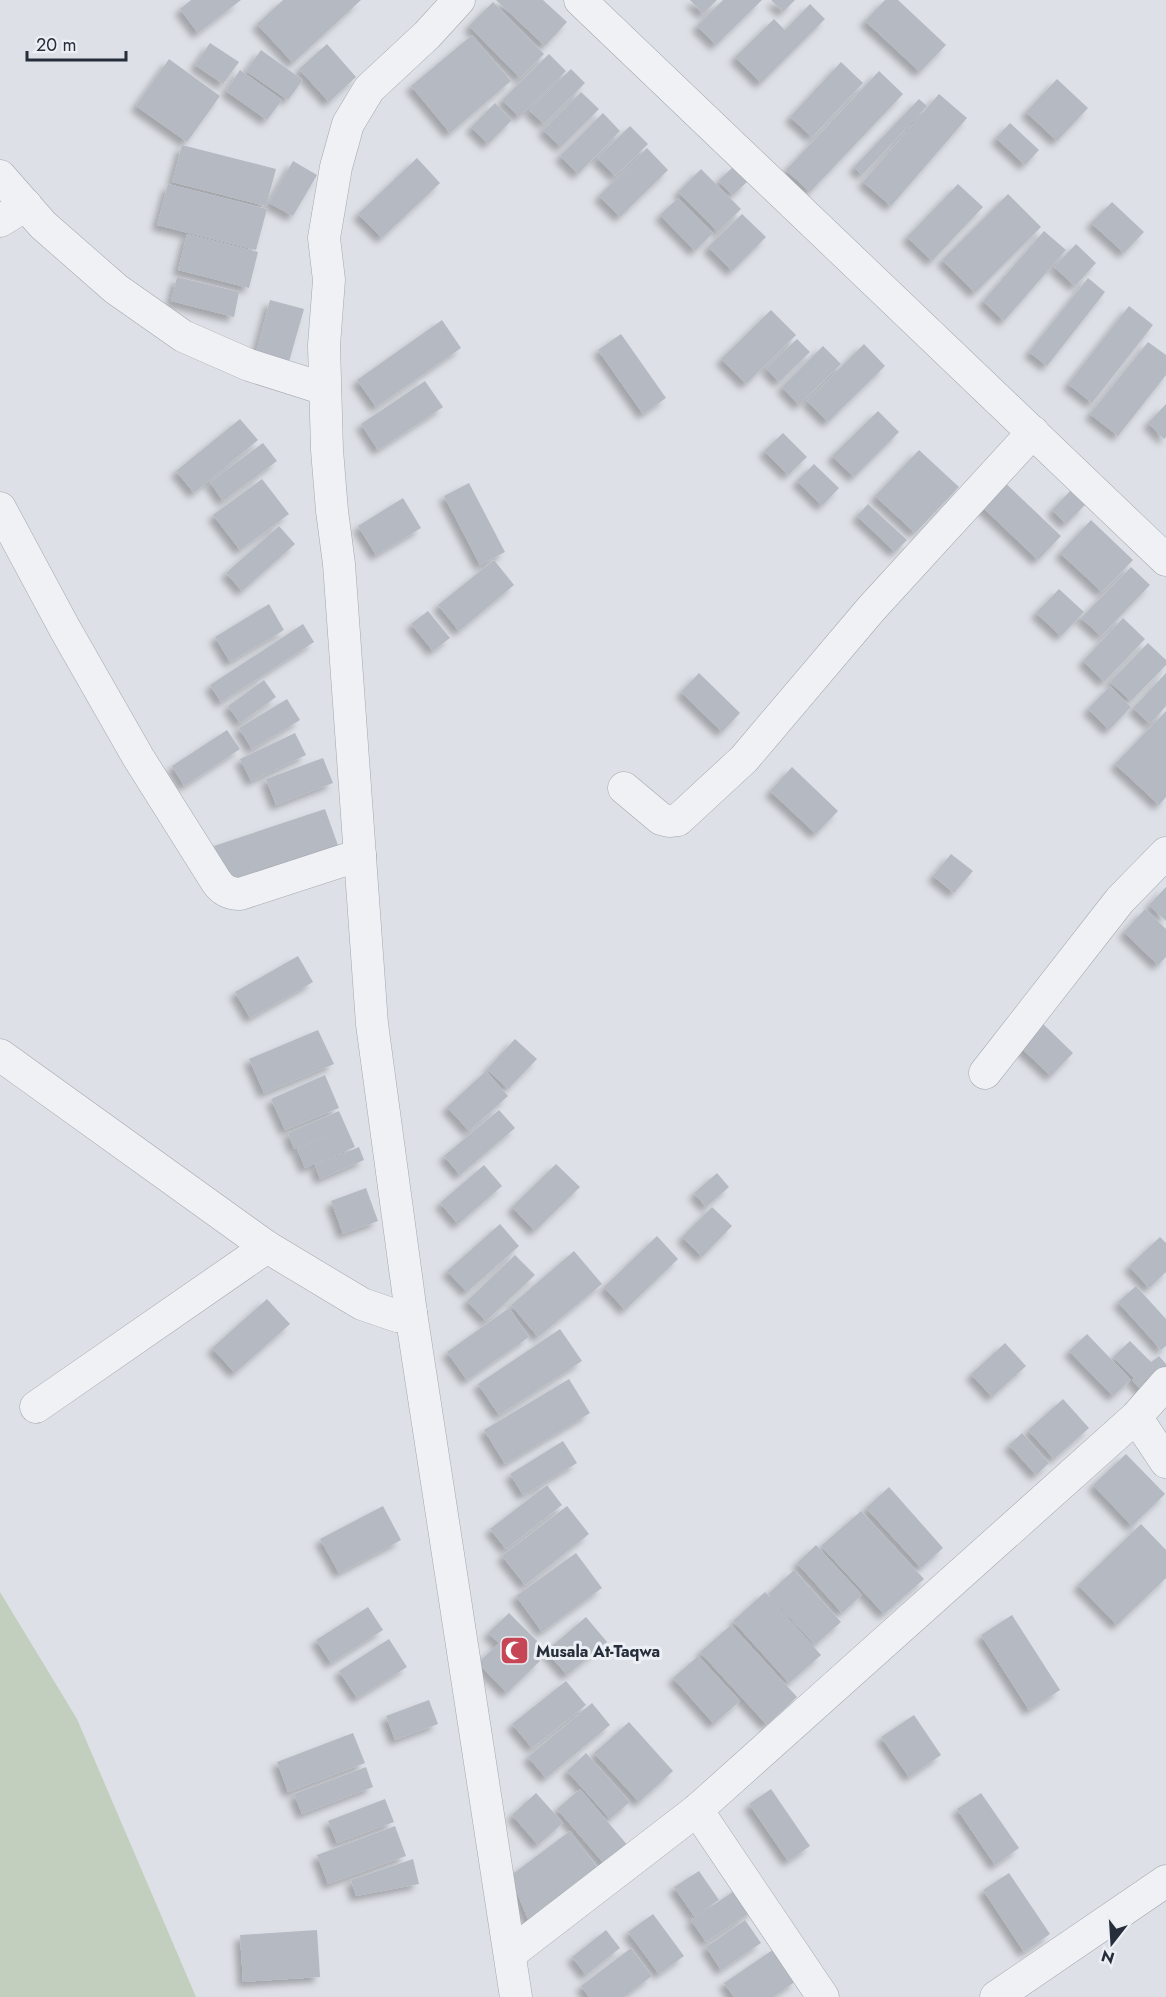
<svg xmlns="http://www.w3.org/2000/svg" width="1166" height="1997" viewBox="0 0 1166 1997" font-family="Jost,sans-serif">
  <style>
    .green { fill: #c2cfbe }
    .building { fill: #b4b9c2; filter: url(#shadow) }
    .lines { fill: none; stroke-linecap: round; stroke-linejoin: round }
    .street-casing { stroke: #a3a7af; stroke-width: 33 }
    .street { stroke: #eff1f4; stroke-width: 32 }
    .labels { text-anchor: middle; stroke-width: 6; stroke-linejoin: round; paint-order: stroke }
    .poi-label { font-size: 16px; font-weight: bold; fill: #272e3b; stroke: #eceff4; text-anchor: start }
  </style>
  <defs>
    <filter id="shadow"><feDropShadow dx="-5.5" dy="5.5" stdDeviation="3" flood-color="#0004"/></filter>
  </defs>
  <rect width="100%" height="100%" fill="#dde0e6"/>
  <path class="green" d="M 0,1592 L 77,1719 L 196,1997 L 0,1997 Z"/>
  <g class="building">
    <path d="M 191,0 L 241,0 L 198,33 L 180,9 Z"/>
    <path d="M 283,0 L 361,0 L 293,63 L 257,24 Z"/>
    <path d="M 496,0 L 543,0 L 567,22 L 545,46 Z"/>
    <path d="M 690,0 L 717,0 L 703,14 Z"/>
    <path d="M 723,0 L 762,0 L 716,45 L 697,26 Z"/>
    <path d="M 771,0 L 795,0 L 783,12 Z"/>
    <path d="M 885,0 L 898,0 L 946,45 L 920,72 L 865,21 Z"/>
    <path d="M 493,2 L 544,54 L 520,78 L 469,26 Z"/>
    <path d="M 810,4 L 825,19 L 761,83 L 735,57 L 774,19 L 785,30 Z"/>
    <path d="M 472,35 L 511,81 L 450,133 L 411,86 Z"/>
    <path d="M 210,43 L 239,62 L 223,84 L 195,65 Z"/>
    <path d="M 327,44 L 356,77 L 329,102 L 299,69 Z"/>
    <path d="M 261,50 L 303,80 L 288,100 L 246,71 Z"/>
    <path d="M 549,54 L 566,71 L 519,117 L 502,100 Z"/>
    <path d="M 169,59 L 220,96 L 187,142 L 136,106 Z"/>
    <path d="M 841,62 L 863,83 L 812,137 L 790,117 Z"/>
    <path d="M 571,69 L 585,83 L 544,124 L 529,110 Z"/>
    <path d="M 240,70 L 282,100 L 267,120 L 226,91 Z"/>
    <path d="M 879,71 L 903,94 L 810,192 L 786,170 Z"/>
    <path d="M 1057,79 L 1088,108 L 1057,141 L 1026,112 Z"/>
    <path d="M 581,92 L 599,109 L 561,147 L 543,130 Z"/>
    <path d="M 939,94 L 967,118 L 891,206 L 863,182 Z"/>
    <path d="M 919,99 L 927,106 L 862,175 L 854,167 Z"/>
    <path d="M 495,103 L 512,120 L 488,144 L 471,127 Z"/>
    <path d="M 603,113 L 620,131 L 578,174 L 560,156 Z"/>
    <path d="M 1010,123 L 1039,150 L 1025,165 L 996,138 Z"/>
    <path d="M 630,126 L 648,144 L 615,176 L 597,158 Z"/>
    <path d="M 182,145 L 276,169 L 266,206 L 172,182 Z"/>
    <path d="M 647,148 L 668,170 L 620,217 L 599,196 Z"/>
    <path d="M 417,158 L 440,183 L 382,238 L 358,214 Z"/>
    <path d="M 293,161 L 317,175 L 293,216 L 269,203 Z"/>
    <path d="M 733,167 L 747,182 L 733,195 L 718,181 Z"/>
    <path d="M 701,169 L 741,209 L 718,232 L 678,192 Z"/>
    <path d="M 168,184 L 267,209 L 256,250 L 157,225 Z"/>
    <path d="M 958,184 L 983,207 L 932,261 L 907,237 Z"/>
    <path d="M 1008,194 L 1041,227 L 975,293 L 942,260 Z"/>
    <path d="M 678,198 L 713,233 L 695,251 L 660,215 Z"/>
    <path d="M 1112,202 L 1144,232 L 1124,253 L 1091,223 Z"/>
    <path d="M 742,214 L 766,237 L 732,271 L 708,247 Z"/>
    <path d="M 1044,231 L 1066,250 L 1004,321 L 983,301 Z"/>
    <path d="M 187,234 L 258,252 L 249,288 L 178,270 Z"/>
    <path d="M 1076,244 L 1096,263 L 1075,286 L 1054,267 Z"/>
    <path d="M 177,277 L 239,292 L 234,317 L 171,301 Z"/>
    <path d="M 1088,278 L 1105,292 L 1047,366 L 1029,352 Z"/>
    <path d="M 270,300 L 304,309 L 288,365 L 255,356 Z"/>
    <path d="M 1129,306 L 1153,325 L 1092,403 L 1068,384 Z"/>
    <path d="M 771,310 L 796,335 L 746,384 L 721,359 Z"/>
    <path d="M 442,320 L 461,348 L 376,407 L 357,380 Z"/>
    <path d="M 621,334 L 666,398 L 643,414 L 598,350 Z"/>
    <path d="M 797,339 L 810,352 L 779,382 L 766,368 Z"/>
    <path d="M 1148,342 L 1166,355 L 1166,375 L 1118,436 L 1090,414 Z"/>
    <path d="M 864,344 L 885,366 L 828,422 L 807,401 Z"/>
    <path d="M 823,346 L 841,364 L 799,405 L 782,387 Z"/>
    <path d="M 425,381 L 443,407 L 378,450 L 361,424 Z"/>
    <path d="M 1166,404 L 1166,437 L 1164,439 L 1148,423 Z"/>
    <path d="M 878,411 L 899,432 L 854,477 L 832,456 Z"/>
    <path d="M 240,419 L 258,440 L 194,493 L 176,471 Z"/>
    <path d="M 783,433 L 807,457 L 788,475 L 764,451 Z"/>
    <path d="M 263,443 L 277,461 L 223,501 L 210,482 Z"/>
    <path d="M 919,450 L 959,487 L 915,533 L 875,496 Z"/>
    <path d="M 814,464 L 839,488 L 822,506 L 797,481 Z"/>
    <path d="M 999,477 L 1061,536 L 1038,560 L 976,501 Z"/>
    <path d="M 262,479 L 289,514 L 240,550 L 213,515 Z"/>
    <path d="M 469,483 L 505,552 L 480,565 L 444,496 Z"/>
    <path d="M 1070,491 L 1085,505 L 1066,524 L 1052,510 Z"/>
    <path d="M 403,498 L 421,528 L 376,555 L 358,526 Z"/>
    <path d="M 868,504 L 907,540 L 895,552 L 857,516 Z"/>
    <path d="M 1091,520 L 1133,560 L 1102,592 L 1060,553 Z"/>
    <path d="M 279,526 L 295,544 L 242,591 L 226,573 Z"/>
    <path d="M 494,560 L 514,585 L 459,631 L 438,605 Z"/>
    <path d="M 1131,567 L 1150,585 L 1101,636 L 1081,618 Z"/>
    <path d="M 1059,589 L 1084,612 L 1061,636 L 1036,613 Z"/>
    <path d="M 269,604 L 284,630 L 230,662 L 215,637 Z"/>
    <path d="M 428,611 L 450,638 L 433,651 L 411,624 Z"/>
    <path d="M 1123,618 L 1145,639 L 1104,682 L 1083,661 Z"/>
    <path d="M 303,624 L 314,642 L 221,702 L 210,685 Z"/>
    <path d="M 1148,643 L 1166,660 L 1166,665 L 1131,701 L 1110,682 Z"/>
    <path d="M 699,673 L 740,713 L 722,732 L 681,692 Z"/>
    <path d="M 1166,673 L 1166,706 L 1150,724 L 1133,708 Z"/>
    <path d="M 264,680 L 276,697 L 240,723 L 228,706 Z"/>
    <path d="M 1110,686 L 1131,707 L 1109,730 L 1088,709 Z"/>
    <path d="M 287,699 L 300,720 L 252,749 L 239,728 Z"/>
    <path d="M 1166,711 L 1166,797 L 1159,805 L 1115,764 Z"/>
    <path d="M 227,730 L 240,749 L 184,786 L 172,766 Z"/>
    <path d="M 295,733 L 306,755 L 251,781 L 240,759 Z"/>
    <path d="M 323,758 L 333,783 L 276,805 L 266,779 Z"/>
    <path d="M 792,767 L 838,811 L 816,834 L 770,791 Z"/>
    <path d="M 325,809 L 340,851 L 228,888 L 214,846 Z"/>
    <path d="M 951,854 L 973,871 L 954,893 L 933,876 Z"/>
    <path d="M 1166,887 L 1166,921 L 1149,905 Z"/>
    <path d="M 1145,909 L 1166,929 L 1166,957 L 1158,965 L 1124,932 Z"/>
    <path d="M 298,956 L 313,982 L 250,1018 L 235,992 Z"/>
    <path d="M 1041,1022 L 1073,1053 L 1051,1076 L 1019,1046 Z"/>
    <path d="M 318,1030 L 334,1064 L 264,1093 L 249,1059 Z"/>
    <path d="M 515,1039 L 537,1059 L 508,1089 L 487,1069 Z"/>
    <path d="M 486,1071 L 508,1096 L 469,1131 L 447,1107 Z"/>
    <path d="M 325,1075 L 339,1108 L 285,1130 L 271,1099 Z"/>
    <path d="M 499,1110 L 515,1128 L 460,1175 L 444,1156 Z"/>
    <path d="M 339,1111 L 355,1147 L 305,1168 L 297,1149 L 341,1130 L 294,1149 L 288,1133 Z"/>
    <path d="M 359,1147 L 364,1160 L 320,1179 L 315,1165 Z"/>
    <path d="M 556,1164 L 580,1187 L 535,1231 L 512,1207 Z"/>
    <path d="M 484,1165 L 502,1186 L 458,1224 L 440,1203 Z"/>
    <path d="M 717,1173 L 729,1187 L 706,1207 L 694,1193 Z"/>
    <path d="M 366,1188 L 378,1221 L 343,1234 L 331,1201 Z"/>
    <path d="M 712,1207 L 732,1226 L 702,1257 L 682,1237 Z"/>
    <path d="M 500,1224 L 519,1246 L 467,1292 L 447,1271 Z"/>
    <path d="M 657,1236 L 678,1259 L 625,1310 L 604,1287 Z"/>
    <path d="M 1160,1237 L 1166,1243 L 1166,1272 L 1149,1288 L 1129,1266 Z"/>
    <path d="M 574,1251 L 602,1284 L 538,1337 L 511,1305 Z"/>
    <path d="M 515,1255 L 535,1275 L 486,1321 L 467,1301 Z"/>
    <path d="M 1136,1286 L 1166,1319 L 1166,1346 L 1161,1350 L 1118,1302 Z"/>
    <path d="M 267,1299 L 290,1324 L 235,1373 L 212,1348 Z"/>
    <path d="M 509,1308 L 529,1337 L 467,1380 L 447,1352 Z"/>
    <path d="M 560,1329 L 582,1361 L 499,1415 L 478,1384 Z"/>
    <path d="M 1087,1334 L 1131,1380 L 1113,1396 L 1069,1351 Z"/>
    <path d="M 1130,1341 L 1151,1362 L 1159,1356 L 1166,1364 L 1166,1371 L 1143,1392 L 1132,1380 L 1134,1378 L 1113,1357 Z"/>
    <path d="M 1005,1343 L 1026,1366 L 992,1397 L 971,1374 Z"/>
    <path d="M 569,1379 L 590,1413 L 505,1464 L 484,1430 Z"/>
    <path d="M 1063,1399 L 1089,1428 L 1054,1459 L 1028,1430 Z"/>
    <path d="M 1022,1433 L 1049,1463 L 1036,1475 L 1009,1445 Z"/>
    <path d="M 563,1441 L 577,1463 L 523,1495 L 510,1474 Z"/>
    <path d="M 1126,1454 L 1165,1494 L 1132,1526 L 1093,1485 Z"/>
    <path d="M 547,1485 L 562,1505 L 506,1549 L 490,1529 Z"/>
    <path d="M 889,1487 L 943,1548 L 921,1568 L 866,1508 Z"/>
    <path d="M 383,1506 L 401,1540 L 339,1573 L 320,1539 Z"/>
    <path d="M 567,1506 L 589,1534 L 525,1585 L 502,1556 Z"/>
    <path d="M 861,1511 L 924,1579 L 884,1614 L 821,1546 Z"/>
    <path d="M 1141,1524 L 1166,1550 L 1166,1578 L 1117,1625 L 1078,1585 Z"/>
    <path d="M 816,1545 L 862,1595 L 842,1613 L 797,1563 Z"/>
    <path d="M 576,1553 L 602,1588 L 542,1632 L 516,1596 Z"/>
    <path d="M 794,1570 L 841,1622 L 815,1645 L 768,1594 Z"/>
    <path d="M 765,1592 L 821,1655 L 789,1683 L 733,1621 Z"/>
    <path d="M 368,1607 L 383,1630 L 331,1663 L 316,1640 Z"/>
    <path d="M 509,1613 L 543,1647 L 534,1655 L 540,1661 L 507,1693 L 478,1663 L 499,1643 L 488,1633 Z"/>
    <path d="M 1012,1615 L 1060,1690 L 1029,1710 L 981,1635 Z"/>
    <path d="M 586,1617 L 607,1642 L 567,1675 L 546,1651 Z"/>
    <path d="M 731,1625 L 797,1697 L 767,1725 L 700,1652 Z"/>
    <path d="M 389,1639 L 407,1667 L 357,1698 L 339,1671 Z"/>
    <path d="M 698,1656 L 740,1701 L 714,1724 L 673,1678 Z"/>
    <path d="M 566,1681 L 586,1705 L 532,1748 L 512,1724 Z"/>
    <path d="M 429,1700 L 438,1724 L 395,1740 L 386,1716 Z"/>
    <path d="M 592,1703 L 610,1725 L 546,1778 L 528,1757 Z"/>
    <path d="M 914,1715 L 941,1755 L 909,1777 L 881,1737 Z"/>
    <path d="M 629,1722 L 673,1771 L 639,1802 L 594,1753 Z"/>
    <path d="M 353,1733 L 365,1763 L 288,1792 L 277,1762 Z"/>
    <path d="M 586,1753 L 630,1802 L 610,1819 L 567,1771 Z"/>
    <path d="M 366,1767 L 373,1787 L 302,1814 L 294,1794 Z"/>
    <path d="M 580,1789 L 629,1847 L 606,1866 L 557,1809 Z"/>
    <path d="M 771,1789 L 810,1846 L 788,1861 L 749,1804 Z"/>
    <path d="M 536,1793 L 563,1823 L 538,1845 L 512,1815 Z"/>
    <path d="M 981,1793 L 1019,1848 L 995,1865 L 957,1809 Z"/>
    <path d="M 385,1799 L 394,1822 L 337,1843 L 328,1821 Z"/>
    <path d="M 395,1826 L 406,1856 L 328,1884 L 317,1855 Z"/>
    <path d="M 570,1831 L 601,1872 L 530,1924 L 510,1876 Z"/>
    <path d="M 413,1859 L 419,1884 L 356,1896 L 351,1880 Z"/>
    <path d="M 699,1871 L 719,1900 L 694,1916 L 674,1887 Z"/>
    <path d="M 1009,1873 L 1050,1934 L 1024,1952 L 983,1890 Z"/>
    <path d="M 740,1887 L 755,1909 L 706,1942 L 691,1920 Z"/>
    <path d="M 653,1914 L 684,1956 L 659,1974 L 628,1932 Z"/>
    <path d="M 745,1920 L 761,1943 L 721,1970 L 706,1947 Z"/>
    <path d="M 317,1930 L 320,1977 L 243,1982 L 240,1935 Z"/>
    <path d="M 606,1930 L 620,1948 L 586,1975 L 572,1957 Z"/>
    <path d="M 631,1948 L 652,1976 L 624,1997 L 589,1997 L 581,1986 Z"/>
    <path d="M 774,1949 L 796,1981 L 773,1997 L 734,1997 L 724,1983 Z"/>
  </g>
  <g class="lines">
    <defs>
      <g id="street">
        <path d="M 459,0 L 427,35 L 369,89 L 348,124 L 336,167 L 324,238 L 329,280 L 324,345 L 327,450 L 332,511 L 339,564 L 372,1024 L 411,1313 L 516,1997"/>
        <path d="M 580,0 L 1166,560"/>
        <path d="M 0,176 L 43,225 L 116,289 L 183,336 L 249,365 L 325,389"/>
        <path d="M 0,221 L 26,205"/>
        <path d="M 0,508 L 65,629 L 138,757 L 216,881 C 222,890 229,894 240,894 L 360,855"/>
        <path d="M 624,788 L 661,819 L 669,821 L 678,820 L 744,759 L 871,609 L 1033,432"/>
        <path d="M 0,1055 L 267,1247 L 362,1304 L 397,1316 L 411,1313"/>
        <path d="M 985,1073 L 1120,900 L 1166,853"/>
        <path d="M 36,1407 L 267,1247"/>
        <path d="M 1136,1417 L 1166,1462"/>
        <path d="M 697,1810 L 823,1997"/>
        <path d="M 510,1954 L 697,1810 L 1136,1417 L 1166,1383"/>
        <path d="M 996,1997 L 1166,1881"/>
      </g>
    </defs>
    <use href="#street" class="street-casing"/>
    <use href="#street" class="street"/>
  </g>
  <defs>
    <symbol id="mosque-square" viewBox="-11 -11 22 22"><rect x="-9" y="-9" width="18" height="18" rx="4" fill="#c64656" stroke="#eceff4"/><path d="M3.5-4.9A6 6 0 1 0 3.5 4.9A5 5 0 1 1 3.5-4.9Z" fill="#fff"/></symbol>
  </defs>
  <g fill-rule="evenodd">
    <use href="#mosque-square" x="498" y="1634" width="33" height="33"/>
  </g>
  <g class="labels">
    <g class="poi-label">
      <text x="536" y="1657">Musala At-Taqwa</text>
    </g>
  </g>
  <g transform="translate(1112 1943) rotate(197)" stroke="#eceff4" stroke-width="4.5" paint-order="stroke">
  <path d="M0-4.5L10 22L0 15L-10 22Z" fill="#272e3b"/>
  <text y="-9" font-size="16" font-weight="bold" text-anchor="middle" fill="#272e3b">N</text>
  </g>
  <path d="M27 51v9h99v-9" fill="none" stroke="#272e3b" stroke-width="3"/>
  <text x="36" y="51" font-size="18" fill="#272e3b" stroke="#eceff4" stroke-width="4.5" paint-order="stroke">20 m</text>
</svg>
